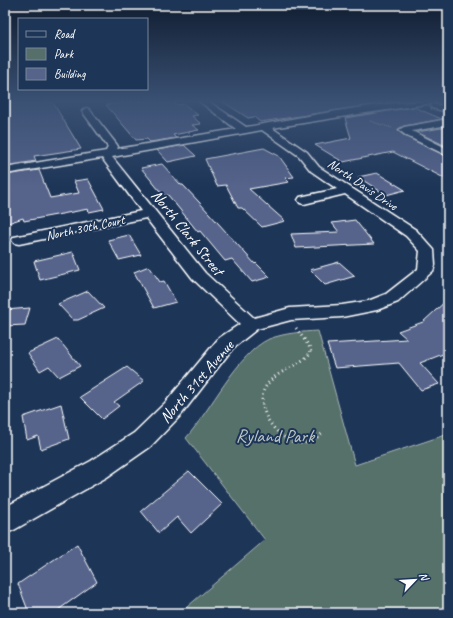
<svg xmlns="http://www.w3.org/2000/svg" width="453" height="618" viewBox="0 0 453 618" font-family="Caveat,sans-serif">
  <style>
    .green { fill: #566f6b; stroke: #aab7b5 }
    .building { fill: #56648b; stroke: #fff }
    .lines { fill: none; stroke-linecap: round; stroke-linejoin: round }
    .minor-casing { stroke: #fff; stroke-width: 3 }
    .path-far1 { stroke: #fff; stroke-width: 1.5; stroke-dasharray: 0.5 1.5; stroke-linecap: butt }
    .path { stroke: #fff; stroke-width: 3; stroke-dasharray: 1 3.5; stroke-linecap: butt }
    .minor { fill: #1d3557; fill-rule: evenodd }
    .labels { text-anchor: middle; stroke-width: 4; stroke-linejoin: round; paint-order: stroke }
    .far-street-label { font-size: 13px; fill: #fff; stroke: #1d3557 }
    .street-label { font-size: 16px; fill: #fff; stroke: #1d3557 }
    .near-park-label { font-size: 19px; fill: #bbc5c4; stroke: #1d3557 }
  </style>
  <rect width="100%" height="100%" fill="#1d3557"/>
  <filter id="ink" filterUnits="userSpaceOnUse"><feTurbulence type="fractalNoise" baseFrequency=".025" numOctaves="2"/><feDisplacementMap in="SourceGraphic" scale="8" xChannelSelector="R" yChannelSelector="G"/><feConvolveMatrix kernelMatrix="1 2 1 2 8 2 1 2 1" color-interpolation-filters="sRGB"/></filter>
  <g filter="url(#ink)">
    <path class="green" d="M 318,331 L 355,465 L 448,434 L 448,613 L 180,613 L 265,540 L 186,438 C 210,411 238,353 269,339 C 285,333 301,332 318,331 Z"/>
    <g class="building">
      <path d="M 5,101 L 52,101 L 81,149 L 34,156 L 36,161 L 5,166 Z"/>
      <path d="M 136,101 L 172,101 L 177,105 L 184,104 L 198,115 L 192,116 L 201,124 L 192,125 L 199,130 L 173,135 L 176,138 L 150,142 L 147,139 L 136,140 L 106,105 Z"/>
      <path d="M 222,101 L 399,101 L 260,122 L 254,117 L 248,118 Z"/>
      <path d="M 414,107 L 442,119 L 404,126 L 398,129 L 398,131 L 406,137 L 448,157 L 448,180 L 393,152 L 343,162 L 315,145 L 351,138 L 345,118 Z"/>
      <path d="M 448,127 L 448,147 L 417,132 Z"/>
      <path d="M 184,145 L 196,156 L 168,162 L 157,150 Z"/>
      <path d="M 264,148 L 279,156 L 294,177 L 285,178 L 289,182 L 249,189 L 285,221 L 262,227 L 242,208 L 238,208 L 226,185 L 217,186 L 205,159 Z"/>
      <path d="M 162,164 L 181,185 L 183,185 L 199,202 L 255,264 L 256,263 L 270,277 L 252,282 L 232,259 L 225,261 L 200,231 L 198,232 L 168,195 L 164,196 L 141,168 Z"/>
      <path d="M 39,170 L 50,198 L 79,193 L 74,181 L 88,179 L 104,209 L 89,212 L 88,209 L 83,210 L 24,221 L 23,218 L 5,224 L 5,175 Z"/>
      <path d="M 377,173 L 405,190 L 386,195 L 358,177 Z"/>
      <path d="M 355,220 L 374,244 L 296,248 L 291,234 L 339,232 L 332,223 Z"/>
      <path d="M 129,235 L 141,255 L 119,260 L 108,240 Z"/>
      <path d="M 73,252 L 80,270 L 40,280 L 34,261 Z"/>
      <path d="M 339,262 L 355,276 L 325,285 L 310,270 Z"/>
      <path d="M 149,266 L 160,282 L 164,281 L 176,302 L 154,308 L 134,272 Z"/>
      <path d="M 88,291 L 104,308 L 78,320 L 73,320 L 58,304 Z"/>
      <path d="M 448,299 L 448,352 L 420,363 L 439,384 L 421,390 L 399,363 L 335,368 L 327,344 L 407,339 L 398,331 L 423,322 Z"/>
      <path d="M 30,308 L 25,325 L 5,326 L 5,310 Z"/>
      <path d="M 58,339 L 80,366 L 59,377 L 49,366 L 40,371 L 28,353 Z"/>
      <path d="M 127,367 L 144,381 L 114,402 L 119,406 L 102,419 L 80,397 Z"/>
      <path d="M 61,404 L 69,439 L 41,449 L 38,436 L 27,440 L 23,417 Z"/>
      <path d="M 189,471 L 222,504 L 191,533 L 177,517 L 159,533 L 141,511 Z"/>
      <path d="M 77,544 L 97,582 L 54,613 L 29,613 L 18,584 Z"/>
    </g>
    <g class="lines">
      <defs>
        <g id="minor">
          <path d="M 199,101 L 208,101 L 246,127 C 307,117 376,101 437,101 L 433,103 L 359,114 L 272,128 L 307,152 L 319,167 L 416,230 L 434,250 L 435,265 L 433,271 L 398,302 L 377,310 L 342,317 L 291,320 L 257,329 L 233,348 L 181,415 L 150,447 L 107,477 L 14,530 L 5,534 L 5,507 L 91,461 L 134,433 L 165,403 L 219,338 L 240,324 L 193,279 L 146,218 L 19,244 L 14,243 L 12,240 L 14,237 L 141,211 L 102,158 L 5,174 L 5,168 L 106,151 L 108,147 L 82,111 L 86,108 L 89,109 L 117,145 L 118,147 L 117,149 L 236,129 ZM 262,130 L 299,156 L 311,171 L 337,189 L 300,197 L 298,200 L 300,203 L 304,204 L 345,194 L 406,236 L 420,251 L 418,269 L 386,294 L 368,301 L 342,305 L 290,308 L 254,318 L 205,273 L 112,157 Z"/>
          <path d="M 432,104 L 448,106 L 448,112 L 432,108 L 431,106 Z"/>
          <path d="M 448,119 L 448,125 L 412,131 L 448,149 L 448,156 L 407,136 L 399,130 L 404,127 Z"/>
        </g>
      </defs>
      <use href="#minor" class="minor-casing"/>
      <path class="path-far1" d="M 370,121 L 392,128"/>
      <path class="path" d="M 296,328 L 309,346 L 311,352 C 298,369 273,370 264,390 C 255,411 280,444 302,443 C 311,443 318,437 324,432"/>
      <use href="#minor" class="minor"/>
    </g>
  </g>
  <linearGradient id="sky" x2="0" y2="1"><stop stop-color="#101d30"/><stop offset="0.54" stop-color="#3a5174"/><stop offset="1" stop-color="#3a5174" stop-opacity="0"/></linearGradient>
  <rect width="453" height="187" fill="url(#sky)"/>
  <g class="labels">
    <g class="far-street-label">
      <text transform="translate(363 184) rotate(34)" y="5">North Davis Drive</text>
      <text transform="translate(85 227) rotate(-12)" y="5">North 30th Court</text>
    </g>
    <g class="street-label">
      <text transform="translate(188 232) rotate(51)" y="6">North Clark Street</text>
      <text transform="translate(196 381) rotate(-49)" y="6">North 31st Avenue</text>
    </g>
    <g class="near-park-label">
      <text x="275" y="442">Ryland Park</text>
    </g>
  </g>
  <rect width="453" height="618" fill="none" stroke="#1d3557" stroke-width="20"/>
  <rect x="10" y="10" width="433" height="598" fill="none" stroke="#fff" stroke-width="1.5" filter="url(#ink)"/>
  <rect x="18" y="18" width="130" height="72" fill="#1d3557" stroke="#77869a"/>
  <rect x="26" y="31" width="20" height="6" fill="#1d3557" stroke="#77869a"/>
  <text x="54" y="38" font-size="12" fill="#ffffff">Road</text>
  <rect x="26" y="48" width="20" height="12" fill="#566f6b" stroke="#77869a"/>
  <text x="54" y="58" font-size="12" fill="#ffffff">Park</text>
  <rect x="26" y="68" width="20" height="12" fill="#56648b" stroke="#77869a"/>
  <text x="54" y="78" font-size="12" fill="#ffffff">Building</text>
  <g transform="translate(415 580) rotate(65)" stroke="#1d3557" stroke-width="3" paint-order="stroke">
  <path d="M0-3L7 15L0 10L-7 15Z" fill="#ffffff"/>
  <text y="-6" font-size="11" font-weight="bold" text-anchor="middle" fill="#ffffff">N</text>
  </g>
</svg>
